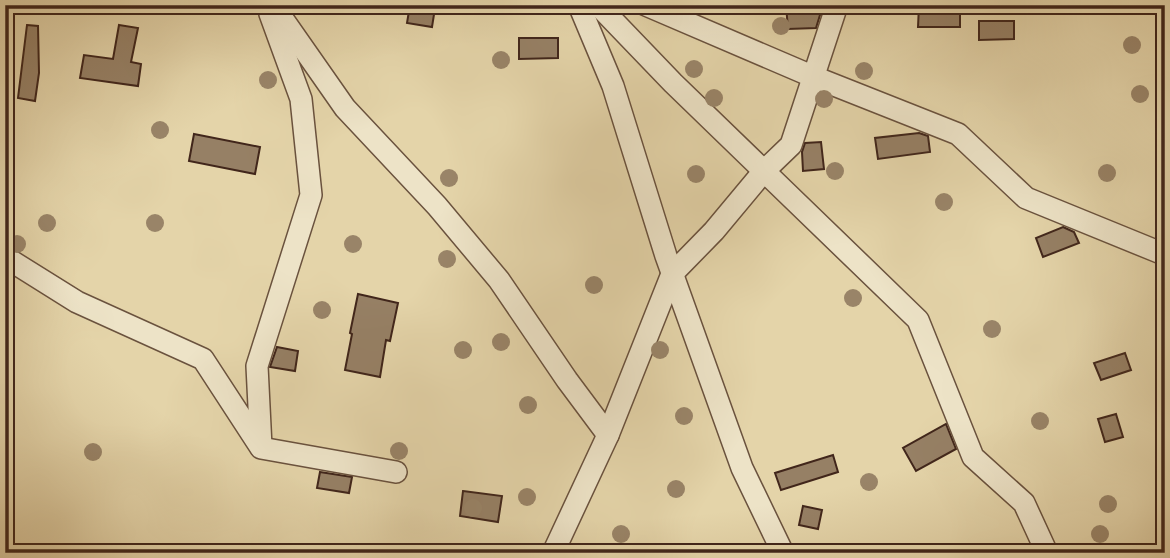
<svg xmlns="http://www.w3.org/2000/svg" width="1170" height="558" viewBox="0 0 1170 558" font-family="'Libre Caslon Text',serif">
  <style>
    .building { fill: #968065; stroke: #41261b; stroke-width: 2 }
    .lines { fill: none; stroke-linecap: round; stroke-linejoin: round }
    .minor-casing { stroke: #6a523e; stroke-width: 24 }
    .minor { stroke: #ede3c7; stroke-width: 21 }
    .tree { fill: #998468 }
  </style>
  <rect width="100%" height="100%" fill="#e4d4a9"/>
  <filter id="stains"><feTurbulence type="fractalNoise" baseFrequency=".00286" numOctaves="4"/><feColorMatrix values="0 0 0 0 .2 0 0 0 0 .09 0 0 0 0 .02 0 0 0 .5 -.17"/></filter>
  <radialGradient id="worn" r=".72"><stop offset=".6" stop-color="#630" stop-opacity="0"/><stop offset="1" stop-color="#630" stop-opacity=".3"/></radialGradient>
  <g class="building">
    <path d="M 410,5 L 435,8 L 432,27 L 407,23 Z"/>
    <path d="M 786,5 L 823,5 L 816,28 L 788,29 Z"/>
    <path d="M 919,5 L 960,6 L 960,27 L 918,27 Z"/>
    <path d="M 979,21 L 1014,21 L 1014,39 L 979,40 Z"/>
    <path d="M 27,25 L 38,26 L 39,73 L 35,101 L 18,98 Z"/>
    <path d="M 119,25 L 138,28 L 131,62 L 141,64 L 138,86 L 80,78 L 84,55 L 113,59 Z"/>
    <path d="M 519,38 L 558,38 L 558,58 L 519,59 Z"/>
    <path d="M 919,133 L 928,136 L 930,152 L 878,159 L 875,138 Z"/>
    <path d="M 194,134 L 260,147 L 255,174 L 189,161 Z"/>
    <path d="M 821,142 L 824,169 L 803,171 L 802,152 L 805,143 Z"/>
    <path d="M 1063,227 L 1074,232 L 1079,243 L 1043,257 L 1036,238 Z"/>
    <path d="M 358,294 L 398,303 L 390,341 L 386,340 L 380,377 L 345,370 L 352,334 L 350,333 Z"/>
    <path d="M 277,347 L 298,351 L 295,371 L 270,367 Z"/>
    <path d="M 1125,353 L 1131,370 L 1101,380 L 1094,363 Z"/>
    <path d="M 1116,414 L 1123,437 L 1105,442 L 1098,419 Z"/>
    <path d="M 946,424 L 956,449 L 916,471 L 903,448 Z"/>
    <path d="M 833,455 L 838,472 L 781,490 L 775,473 Z"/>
    <path d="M 320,472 L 352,477 L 349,493 L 317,488 Z"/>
    <path d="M 463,491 L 502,496 L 498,522 L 460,516 Z"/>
    <path d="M 803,506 L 822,510 L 818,529 L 799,525 Z"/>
  </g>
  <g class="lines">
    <defs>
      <g id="minor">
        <path d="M 273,5 L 345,108 L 437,206 L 499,280 L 567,380 L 608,435"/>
        <path d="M 579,5 L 613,86 L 666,256 L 742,468 L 783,553"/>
        <path d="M 598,5 L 673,83 L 918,320 L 973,457 L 1024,503 L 1047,553"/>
        <path d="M 646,5 L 814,77 L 958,134 L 1026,198 L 1161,253 L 1165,256"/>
        <path d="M 5,257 L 77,302 L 203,359 L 261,448 L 396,472"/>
        <path d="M 261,447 L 257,366 L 311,195 L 301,99 L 270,14"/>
        <path d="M 553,553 L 608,435 L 672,274 L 714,231 L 764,171 L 791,145 L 837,5"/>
      </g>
    </defs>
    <use href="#minor" class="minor-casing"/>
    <use href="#minor" class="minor"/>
  </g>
  <g class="tree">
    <circle cx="781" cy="26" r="9"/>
    <circle cx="1132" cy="45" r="9"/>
    <circle cx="501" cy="60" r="9"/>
    <circle cx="694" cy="69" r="9"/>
    <circle cx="864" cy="71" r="9"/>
    <circle cx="268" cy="80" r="9"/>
    <circle cx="1140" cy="94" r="9"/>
    <circle cx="714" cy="98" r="9"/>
    <circle cx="824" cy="99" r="9"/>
    <circle cx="160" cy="130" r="9"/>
    <circle cx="835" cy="171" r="9"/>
    <circle cx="1107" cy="173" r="9"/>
    <circle cx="696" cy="174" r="9"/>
    <circle cx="449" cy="178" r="9"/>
    <circle cx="944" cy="202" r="9"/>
    <circle cx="47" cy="223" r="9"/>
    <circle cx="155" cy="223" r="9"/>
    <circle cx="17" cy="244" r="9"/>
    <circle cx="353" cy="244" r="9"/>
    <circle cx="447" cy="259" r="9"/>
    <circle cx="594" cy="285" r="9"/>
    <circle cx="853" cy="298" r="9"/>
    <circle cx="322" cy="310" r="9"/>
    <circle cx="992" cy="329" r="9"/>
    <circle cx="501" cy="342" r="9"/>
    <circle cx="463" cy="350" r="9"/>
    <circle cx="660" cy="350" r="9"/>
    <circle cx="528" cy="405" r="9"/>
    <circle cx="684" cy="416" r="9"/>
    <circle cx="1040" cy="421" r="9"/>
    <circle cx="399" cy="451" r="9"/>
    <circle cx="93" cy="452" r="9"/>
    <circle cx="869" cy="482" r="9"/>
    <circle cx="676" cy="489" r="9"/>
    <circle cx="527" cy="497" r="9"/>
    <circle cx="1108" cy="504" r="9"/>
    <circle cx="473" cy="508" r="9"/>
    <circle cx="621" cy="534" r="9"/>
    <circle cx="1100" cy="534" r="9"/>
  </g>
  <rect width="1170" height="558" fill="none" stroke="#e4d4a9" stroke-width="28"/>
  <rect x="7" y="7" width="1156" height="544" fill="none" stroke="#41261b" stroke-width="3.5"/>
  <rect x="14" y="14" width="1142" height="530" fill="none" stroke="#41261b" stroke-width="2"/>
  <rect width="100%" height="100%" filter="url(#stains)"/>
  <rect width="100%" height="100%" fill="url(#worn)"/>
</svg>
